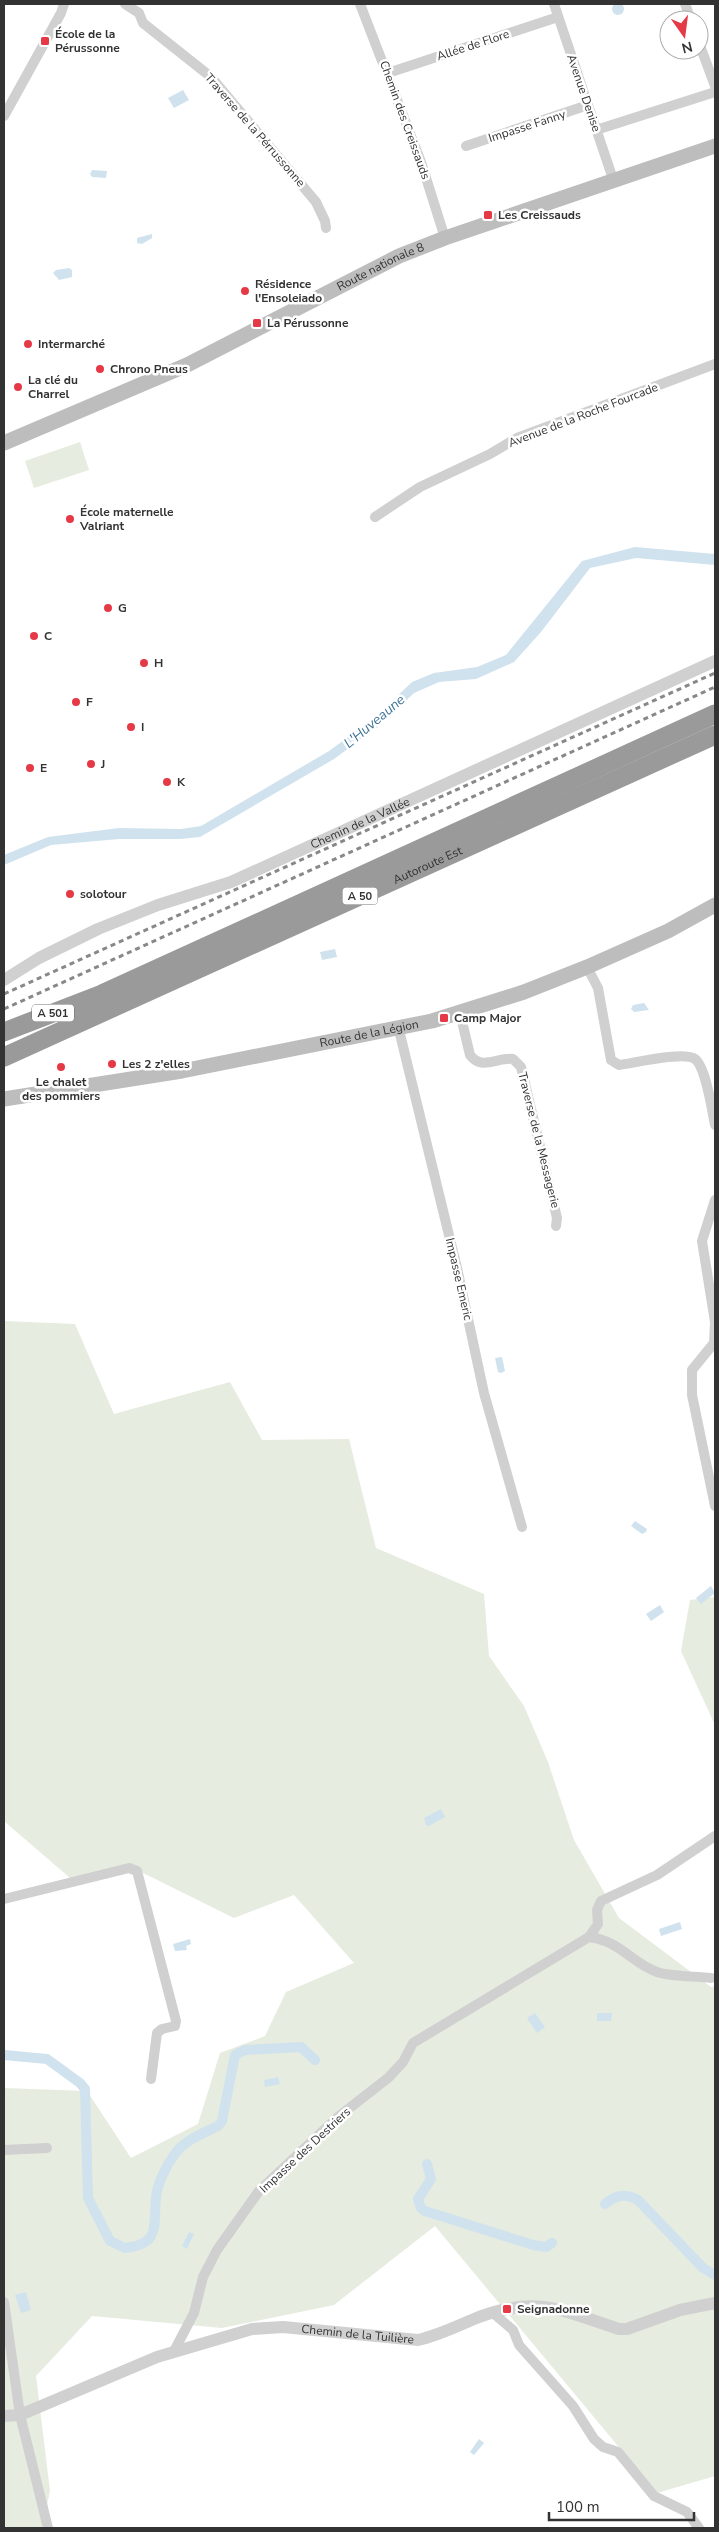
<svg xmlns="http://www.w3.org/2000/svg" width="719" height="2532" viewBox="0 0 719 2532" font-family="'Nunito Sans',sans-serif">
  <style>
    .green { fill: #e6ecdf }
    .water { fill: #cfe2ee }
    .lines { fill: none; stroke-linecap: round; stroke-linejoin: round }
    .canal { stroke: #cfe2ee; stroke-width: 10 }
    .minor { stroke: #d0d0d0; stroke-width: 10 }
    .tertiary { stroke: #d0d0d0; stroke-width: 12 }
    .secondary { stroke: #bdbdbd; stroke-width: 15 }
    .motorway { stroke: #9a9a9a; stroke-width: 19 }
    .rail { stroke: #888; stroke-width: 3; stroke-dasharray: 5 4; stroke-linecap: butt }
    .poi-dot { fill: #e63946; stroke: #fff; stroke-width: 2 }
    .labels { text-anchor: middle; stroke-width: 5; stroke-linejoin: round; paint-order: stroke }
    .shield { fill: #fff; stroke: #707070; stroke-width: 1 }
    .shield-label { font-size: 11px; font-weight: bold; fill: #333 }
    .poi-label { font-size: 12px; font-weight: bold; fill: #333; stroke: #fff; text-anchor: start }
    .street-label { font-size: 12px; fill: #333; stroke: #fff }
    .water-label { font-size: 14px; font-style: italic; fill: #3f7597; stroke: #fff }
  </style>
  <rect width="100%" height="100%" fill="#fff"/>
  <g class="green">
    <path d="M 80,442 L 89,470 L 34,488 L 25,461 Z"/>
    <path d="M 4,1321 L 75,1324 L 114,1414 L 230,1382 L 262,1440 L 349,1439 L 376,1548 L 484,1594 L 489,1656 L 524,1706 L 548,1762 L 574,1840 L 619,1918 L 711,1987 L 715,1986 L 715,2476 L 657,2493 L 435,2226 L 334,2305 L 222,2328 L 92,2316 L 36,2376 L 50,2491 L 42,2528 L 4,2528 L 4,2088 L 87,2091 L 131,2158 L 198,2124 L 220,2053 L 265,2036 L 286,1992 L 354,1963 L 294,1895 L 234,1918 L 131,1867 L 70,1878 L 4,1821 Z"/>
    <path d="M 715,1597 L 715,1725 L 681,1651 L 690,1600 Z"/>
  </g>
  <g class="water">
    <circle cx="618" cy="9" r="6"/>
    <path d="M 183,90 L 189,100 L 174,108 L 168,98 Z"/>
    <path d="M 92,170 L 107,171 L 106,178 L 92,177 L 90,174 Z"/>
    <path d="M 152,234 L 152,238 L 142,244 L 137,243 L 137,238 Z"/>
    <path d="M 69,268 L 72,270 L 72,277 L 59,280 L 53,273 L 56,270 Z"/>
    <path d="M 635,547 L 715,554 L 715,565 L 636,558 L 590,568 L 541,632 L 514,662 L 476,679 L 439,682 L 414,693 L 379,726 L 334,759 L 200,837 L 180,839 L 119,839 L 51,845 L 4,865 L 4,855 L 48,837 L 119,828 L 181,829 L 201,826 L 329,751 L 373,719 L 412,682 L 434,673 L 477,667 L 506,655 L 582,561 Z"/>
    <path d="M 335,949 L 337,957 L 322,960 L 320,952 Z"/>
    <path d="M 644,1003 L 649,1010 L 634,1012 L 631,1009 L 633,1005 Z"/>
    <path d="M 502,1357 L 505,1371 L 501,1373 L 498,1372 L 495,1358 Z"/>
    <path d="M 635,1521 L 647,1529 L 646,1532 L 642,1534 L 631,1526 Z"/>
    <path d="M 711,1586 L 715,1593 L 701,1604 L 696,1598 Z"/>
    <path d="M 660,1605 L 664,1612 L 651,1621 L 646,1614 Z"/>
    <path d="M 441,1809 L 445,1817 L 429,1826 L 426,1825 L 424,1818 Z"/>
    <path d="M 680,1922 L 682,1929 L 661,1936 L 659,1929 Z"/>
    <path d="M 190,1939 L 191,1944 L 186,1946 L 187,1950 L 175,1951 L 173,1944 Z"/>
    <path d="M 535,2013 L 545,2027 L 537,2033 L 527,2018 Z"/>
    <path d="M 597,2013 L 612,2013 L 611,2021 L 597,2021 Z"/>
    <path d="M 278,2077 L 280,2084 L 265,2087 L 264,2080 Z"/>
    <path d="M 189,2232 L 194,2234 L 187,2249 L 182,2246 Z"/>
    <path d="M 26,2292 L 31,2310 L 21,2313 L 15,2295 Z"/>
    <path d="M 479,2439 L 484,2443 L 474,2455 L 470,2452 Z"/>
  </g>
  <g class="lines">
    <g class="canal">
      <path d="M 4,2055 L 47,2059 L 80,2083 L 85,2089 L 88,2198 L 110,2241 L 125,2248 C 161,2244 153,2226 156,2198 C 157,2184 166,2166 174,2155 C 184,2140 202,2134 218,2126 L 222,2121 L 235,2055 L 245,2050 L 301,2047 L 315,2060"/>
      <path d="M 427,2164 L 431,2179 L 418,2199 L 421,2208 L 425,2211 L 533,2245 L 546,2247 L 552,2243"/>
      <path d="M 605,2204 C 616,2195 625,2193 638,2200 L 703,2268 L 715,2275"/>
    </g>
    <g class="minor">
      <path d="M 125,4 L 139,13 L 143,23 L 211,77 L 316,202 L 325,221 L 326,228"/>
      <path d="M 360,4 L 421,162 L 445,238"/>
      <path d="M 554,4 L 614,182"/>
      <path d="M 685,4 L 691,20"/>
      <path d="M 699,43 L 715,86"/>
      <path d="M 388,73 L 558,17"/>
      <path d="M 4,116 L 61,13 L 64,4"/>
      <path d="M 596,130 L 715,92"/>
      <path d="M 466,146 L 588,105"/>
      <path d="M 375,517 L 420,487 L 490,454 L 517,438 L 715,364"/>
      <path d="M 587,967 L 598,988 L 611,1060 L 619,1065 C 634,1063 684,1051 695,1059 C 706,1067 712,1111 715,1125"/>
      <path d="M 460,1013 L 470,1055 C 482,1071 497,1057 513,1059 L 521,1067 L 557,1218 L 556,1226"/>
      <path d="M 399,1030 L 457,1268 L 484,1393 L 522,1527"/>
      <path d="M 715,1322 L 714,1343 L 692,1370 L 692,1395 L 715,1506"/>
      <path d="M 715,1322 L 702,1241 L 715,1200"/>
      <path d="M 4,1899 L 129,1868 L 137,1871 L 176,2021 L 175,2026 L 162,2029 L 157,2033 L 151,2079"/>
      <path d="M 589,1937 C 621,1941 631,1963 657,1972 C 671,1977 696,1976 711,1978"/>
      <path d="M 4,2150 L 47,2148"/>
      <path d="M 4,2302 L 20,2415 L 48,2528"/>
      <path d="M 493,2313 L 513,2330 L 519,2345 L 573,2406 L 594,2439 L 603,2447 L 618,2452 L 654,2496 L 687,2512 L 699,2528"/>
      <path d="M 174,2351 L 194,2313 L 203,2277 L 217,2250 L 259,2191 L 338,2117 L 388,2078 L 403,2062 L 413,2043 L 589,1937 L 598,1924 L 597,1910 L 601,1901 L 657,1875 L 715,1836"/>
    </g>
    <g class="tertiary">
      <path id="s1" d="M 4,980 L 39,958 L 98,929 L 158,905 L 231,882 L 715,661"/>
      <path id="s2" d="M 4,2416 L 20,2415 L 157,2357 L 252,2329 L 283,2327 L 418,2340 C 440,2335 459,2325 479,2317 C 539,2295 563,2311 619,2329 L 627,2329 L 680,2310 L 715,2303"/>
    </g>
    <g class="secondary">
      <path id="s3" d="M 4,443 L 187,365 L 399,256 L 445,238 L 715,146"/>
      <path id="s4" d="M 4,1099 L 182,1071 L 432,1021 L 524,992 L 587,967 L 668,931 L 715,905"/>
    </g>
    <g class="motorway">
      <path d="M 4,1032 L 102,994 L 715,714"/>
      <path id="s5" d="M 4,1057 L 715,735"/>
    </g>
    <g class="rail">
      <path d="M 4,994 L 715,673"/>
      <path d="M 4,1009 L 715,687"/>
    </g>
  </g>
  <g class="poi-dot">
    <rect x="40" y="36" width="10" height="10" rx="2.5"/>
    <rect x="483" y="210" width="10" height="10" rx="2.5"/>
    <circle cx="245" cy="291" r="5"/>
    <rect x="252" y="318" width="10" height="10" rx="2.5"/>
    <circle cx="28" cy="344" r="5"/>
    <circle cx="100" cy="369" r="5"/>
    <circle cx="18" cy="387" r="5"/>
    <circle cx="70" cy="519" r="5"/>
    <circle cx="108" cy="608" r="5"/>
    <circle cx="34" cy="636" r="5"/>
    <circle cx="144" cy="663" r="5"/>
    <circle cx="76" cy="702" r="5"/>
    <circle cx="131" cy="727" r="5"/>
    <circle cx="91" cy="764" r="5"/>
    <circle cx="30" cy="768" r="5"/>
    <circle cx="167" cy="782" r="5"/>
    <circle cx="70" cy="894" r="5"/>
    <rect x="439" y="1013" width="10" height="10" rx="2.5"/>
    <circle cx="112" cy="1064" r="5"/>
    <circle cx="61" cy="1067" r="5"/>
    <rect x="502" y="2304" width="10" height="10" rx="2.5"/>
  </g>
  <g class="labels">
    <g class="shield">
      <rect x="342.5" y="887.5" width="35" height="17" rx="4"/>
      <rect x="32" y="1004.5" width="42" height="17" rx="4"/>
    </g>
    <g class="shield-label">
      <text x="360" y="900">A 50</text>
      <text x="53" y="1017">A 501</text>
    </g>
    <g class="poi-label">
      <text x="55" y="38">École de la<tspan x="55" dy="14">Pérussonne</tspan></text>
      <text x="498" y="219">Les Creissauds</text>
      <text x="255" y="288">Résidence<tspan x="255" dy="14">l'Ensoleiado</tspan></text>
      <text x="267" y="327">La Pérussonne</text>
      <text x="38" y="348">Intermarché</text>
      <text x="110" y="373">Chrono Pneus</text>
      <text x="28" y="384">La clé du<tspan x="28" dy="14">Charrel</tspan></text>
      <text x="80" y="516">École maternelle<tspan x="80" dy="14">Valriant</tspan></text>
      <text x="118" y="612">G</text>
      <text x="44" y="640">C</text>
      <text x="154" y="667">H</text>
      <text x="86" y="706">F</text>
      <text x="141" y="731">I</text>
      <text x="101" y="768">J</text>
      <text x="40" y="772">E</text>
      <text x="177" y="786">K</text>
      <text x="80" y="898">solotour</text>
      <text x="454" y="1022">Camp Major</text>
      <text x="122" y="1068">Les 2 z'elles</text>
      <text x="61" y="1086" text-anchor="middle">Le chalet<tspan x="61" dy="14">des pommiers</tspan></text>
      <text x="517" y="2313">Seignadonne</text>
    </g>
    <g class="street-label">
      <text transform="translate(473 45) rotate(-18)" y="4">Allée de Flore</text>
      <text transform="translate(584 93) rotate(71)" y="4">Avenue Denise</text>
      <text transform="translate(405 120) rotate(70)" y="4">Chemin des Creissauds</text>
      <text transform="translate(527 126) rotate(-18)" y="4">Impasse Fanny</text>
      <text transform="translate(255 130) rotate(49)" y="4">Traverse de la Pérrussonne</text>
      <text dy="4" stroke="none"><textPath href="#s3" startOffset="416">Route nationale 8</textPath></text>
      <text transform="translate(583 415) rotate(-21)" y="4">Avenue de la Roche Fourcade</text>
      <text dy="4" stroke="none"><textPath href="#s1" startOffset="390">Chemin de la Vallée</textPath></text>
      <text dy="4" stroke="none"><textPath href="#s5" startOffset="465">Autoroute Est</textPath></text>
      <text dy="4" stroke="none"><textPath href="#s4" startOffset="371">Route de la Légion</textPath></text>
      <text transform="translate(539 1140) rotate(76)" y="4">Traverse de la Messagerie</text>
      <text transform="translate(459 1279) rotate(77)" y="4">Impasse Emeric</text>
      <text transform="translate(305 2150) rotate(-43)" y="4">Impasse des Destriers</text>
      <text dy="4" stroke="none"><textPath href="#s2" startOffset="370">Chemin de la Tuilière</textPath></text>
    </g>
    <g class="water-label">
      <text transform="translate(374 721) rotate(-40)" y="5">L'Huveaune</text>
    </g>
  </g>
  <rect width="719" height="2532" fill="none" stroke="#333333" stroke-width="10"/>
  <g transform="translate(684 35) rotate(166)"><circle r="24" fill="#ffffff" stroke="#adadad"/>
  <path d="M0-4L9 19L0 12L-9 19Z" fill="#e63946"/>
  <text y="-8" font-size="14" font-weight="bold" text-anchor="middle" fill="#333333">N</text>
  </g>
  <path d="M549 2512v8h145v-8" fill="none" stroke="#333333" stroke-width="2.5"/>
  <text x="556" y="2512" font-size="15" fill="#333333" stroke="#ffffff" stroke-width="4" paint-order="stroke">100 m</text>
</svg>
